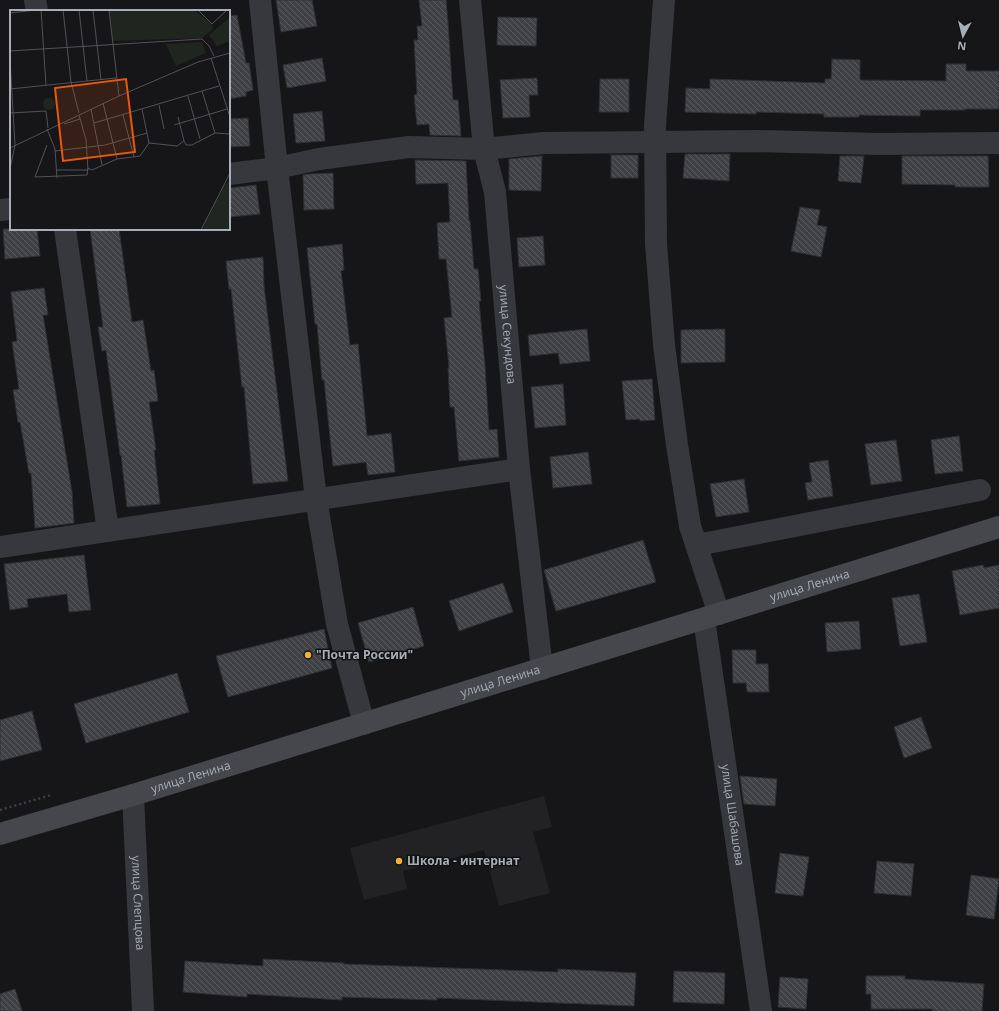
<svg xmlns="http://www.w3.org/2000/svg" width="999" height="1011" viewBox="0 0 999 1011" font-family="'Open Sans',sans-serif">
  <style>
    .built { fill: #222225 }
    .building { fill: url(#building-back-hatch); stroke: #303034 }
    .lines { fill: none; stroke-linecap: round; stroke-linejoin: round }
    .path { stroke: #3d3f44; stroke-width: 2.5; stroke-dasharray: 2 3; stroke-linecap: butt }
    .minor { stroke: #37383d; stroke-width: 22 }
    .tertiary { stroke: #37383d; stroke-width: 22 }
    .secondary { stroke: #45474d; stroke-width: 22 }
    .poi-dot { fill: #f2b134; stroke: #111113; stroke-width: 1.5 }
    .labels { text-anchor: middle; stroke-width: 3; stroke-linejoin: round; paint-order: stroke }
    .street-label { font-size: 12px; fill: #a8adb8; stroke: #111113 }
    .poi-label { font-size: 12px; font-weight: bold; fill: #a8adb8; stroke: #111113; text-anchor: start }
    .inset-road { fill: none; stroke: #505258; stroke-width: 1 }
    .view { fill: #e8590c; fill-opacity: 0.15; stroke: #e8590c; stroke-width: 2 }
    .inset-edge { fill: none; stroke: #a8adb8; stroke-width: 2 }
  </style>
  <defs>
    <pattern id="building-back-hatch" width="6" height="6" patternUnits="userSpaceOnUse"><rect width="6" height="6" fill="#404145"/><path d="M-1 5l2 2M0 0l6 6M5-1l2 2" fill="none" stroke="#595a5e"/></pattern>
  </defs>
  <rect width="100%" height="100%" fill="#161618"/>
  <path class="built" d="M 544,796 L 552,827 L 533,832 L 550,893 L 499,906 L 484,850 L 403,871 L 407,889 L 364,900 L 350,848 Z"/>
  <g class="building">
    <path d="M 276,0 L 312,0 L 317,26 L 281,32 Z"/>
    <path d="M 419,0 L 446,0 L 448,22 L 453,100 L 458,100 L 461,136 L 430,135 L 429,124 L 417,125 L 414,95 L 417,94 L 414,40 L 418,40 L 417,26 L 422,26 Z"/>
    <path d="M 237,15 L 246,63 L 249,63 L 253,90 L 246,92 L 246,96 L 229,99 L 229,16 Z"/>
    <path d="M 498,17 L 537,18 L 536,46 L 497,45 Z"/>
    <path d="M 322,58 L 326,81 L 287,88 L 283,65 Z"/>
    <path d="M 832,59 L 860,60 L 860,80 L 946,81 L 946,64 L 966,64 L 966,71 L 999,71 L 999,109 L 965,109 L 965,110 L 920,110 L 920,116 L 859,115 L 859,117 L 824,117 L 824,114 L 756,112 L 756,114 L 685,112 L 686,88 L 710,89 L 710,79 L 825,83 L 825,79 L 831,79 Z"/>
    <path d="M 537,78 L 538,95 L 529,95 L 530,117 L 503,118 L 500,80 Z"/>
    <path d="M 600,79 L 629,79 L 629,112 L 599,112 Z"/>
    <path d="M 322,111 L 325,141 L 296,143 L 293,114 Z"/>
    <path d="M 248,118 L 250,146 L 229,147 L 229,119 Z"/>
    <path d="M 685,154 L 730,154 L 729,181 L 683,178 Z"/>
    <rect x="611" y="155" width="27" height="23"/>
    <path d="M 542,156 L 541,191 L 509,190 L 509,159 Z"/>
    <path d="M 840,156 L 864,156 L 861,183 L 838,181 Z"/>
    <path d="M 902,156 L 988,156 L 989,187 L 955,187 L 955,185 L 902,184 Z"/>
    <path d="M 415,160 L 466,161 L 469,221 L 470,221 L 474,269 L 478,269 L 481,301 L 479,301 L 485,366 L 489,430 L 497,429 L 499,457 L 459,461 L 454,407 L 450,407 L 448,368 L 449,367 L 444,318 L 452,317 L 446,259 L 439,259 L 437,223 L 450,222 L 448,183 L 416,184 Z"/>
    <path d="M 333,173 L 334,209 L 304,210 L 303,175 L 310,174 Z"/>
    <path d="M 256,185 L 260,214 L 229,217 L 229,188 Z"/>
    <path d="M 800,207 L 820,210 L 817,225 L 827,227 L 821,257 L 791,251 Z"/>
    <path d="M 3,229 L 37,229 L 40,256 L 5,259 Z"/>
    <path d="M 90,229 L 119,229 L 132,322 L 143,320 L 151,371 L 154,370 L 158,401 L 149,402 L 156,450 L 154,450 L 160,504 L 127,507 L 121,455 L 120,455 L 106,350 L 102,351 L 98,327 L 103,327 Z"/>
    <path d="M 543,236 L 545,265 L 519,267 L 517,238 Z"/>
    <path d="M 342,244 L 344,270 L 341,271 L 350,345 L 358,344 L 367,436 L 391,433 L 395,472 L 368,475 L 366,462 L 333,466 L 324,380 L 322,380 L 317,324 L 315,324 L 307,248 Z"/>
    <path d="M 263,257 L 264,286 L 288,481 L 253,484 L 244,387 L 242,387 L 231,289 L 229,289 L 226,261 Z"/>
    <path d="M 44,288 L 48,315 L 43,315 L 72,492 L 74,523 L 35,528 L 31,473 L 29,473 L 20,422 L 18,422 L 13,390 L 19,389 L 12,342 L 17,341 L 11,292 Z"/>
    <path d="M 587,329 L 590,361 L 560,364 L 558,353 L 530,356 L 528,335 Z"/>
    <path d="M 725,329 L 725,362 L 681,363 L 681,330 Z"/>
    <path d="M 652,379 L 655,420 L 640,421 L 640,419 L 626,420 L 622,381 Z"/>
    <path d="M 563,384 L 566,425 L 535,428 L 531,387 Z"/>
    <path d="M 959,436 L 963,471 L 935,474 L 931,440 Z"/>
    <path d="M 896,440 L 902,481 L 871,485 L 865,444 Z"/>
    <path d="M 588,452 L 592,484 L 553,488 L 550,457 Z"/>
    <path d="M 828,460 L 833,496 L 808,500 L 805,483 L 812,482 L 809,463 Z"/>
    <path d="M 744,479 L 749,512 L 716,517 L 710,484 Z"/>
    <path d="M 643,540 L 656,582 L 556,611 L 544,570 Z"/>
    <path d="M 84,555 L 91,610 L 69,612 L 67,594 L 27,599 L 28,607 L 10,610 L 4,564 Z"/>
    <path d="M 983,565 L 984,568 L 999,565 L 999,608 L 960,615 L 952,571 Z"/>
    <path d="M 503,583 L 513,612 L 459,631 L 449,601 Z"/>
    <path d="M 919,594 L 927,642 L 900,646 L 892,598 Z"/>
    <path d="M 413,607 L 424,646 L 369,662 L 358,623 Z"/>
    <path d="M 859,621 L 861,649 L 827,652 L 825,623 Z"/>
    <path d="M 324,629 L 332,668 L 228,697 L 216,656 Z"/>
    <path d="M 732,650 L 756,650 L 756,664 L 768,664 L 769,692 L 747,692 L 746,683 L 733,683 Z"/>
    <path d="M 177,673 L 189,712 L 86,743 L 74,704 Z"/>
    <path d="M 32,711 L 42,750 L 0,761 L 0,720 Z"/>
    <path d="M 921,717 L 932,748 L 904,758 L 894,727 Z"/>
    <path d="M 740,776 L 777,779 L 775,806 L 744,804 Z"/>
    <path d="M 780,853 L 809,857 L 803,896 L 775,893 Z"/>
    <path d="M 877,861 L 914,864 L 911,896 L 874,893 Z"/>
    <path d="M 971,875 L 999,879 L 994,919 L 966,915 Z"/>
    <path d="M 263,959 L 344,963 L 344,964 L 558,972 L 558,969 L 636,973 L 634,1006 L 437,998 L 437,1000 L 342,997 L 342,1000 L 247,994 L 247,997 L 183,992 L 185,961 L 263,966 Z"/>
    <path d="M 674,971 L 725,973 L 724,1004 L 673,1002 Z"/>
    <path d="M 866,976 L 905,976 L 905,979 L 984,984 L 982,1011 L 932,1011 L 933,1009 L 871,1009 L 871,994 L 866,994 Z"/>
    <path d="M 780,977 L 808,979 L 806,1009 L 778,1007 Z"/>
    <path d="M 15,989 L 22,1011 L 0,1011 L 0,994 Z"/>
  </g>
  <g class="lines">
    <path class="path" d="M 0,810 L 51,795"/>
    <g class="minor">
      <path d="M 35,0 L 37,11"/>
      <path d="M 260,0 L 277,168 L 316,499 L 337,624 L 364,724"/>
      <path id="s1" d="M 470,0 L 484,149 L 495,192 L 519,469 L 542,669"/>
      <path d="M 664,0 L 655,126 L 656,244 L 664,345 L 677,445 L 690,526 L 719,614"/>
      <path d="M 229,174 L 277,168 L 319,159 L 409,147 L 484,149 L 544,143 L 656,142 L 757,141 L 878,144 L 999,143"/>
      <path d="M 0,210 L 11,209"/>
      <path d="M 65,229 L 108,531"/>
      <path d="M 697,545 L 980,490"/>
      <path d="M 0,547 L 519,469"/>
      <path id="s2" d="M 704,619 L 761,1011"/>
    </g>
    <path class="tertiary" id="s3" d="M 133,795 L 143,1011"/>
    <path class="secondary" id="s4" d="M 0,834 L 133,795 L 999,527"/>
  </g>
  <g class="poi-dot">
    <circle cx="308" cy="655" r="4"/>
    <circle cx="399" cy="861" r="4"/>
  </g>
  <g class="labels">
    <g class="street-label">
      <text dy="4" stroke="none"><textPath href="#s1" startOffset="337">улица Секундова</textPath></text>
      <text dy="4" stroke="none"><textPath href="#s4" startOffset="847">улица Ленина</textPath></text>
      <text dy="4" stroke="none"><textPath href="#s4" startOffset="523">улица Ленина</textPath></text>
      <text dy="4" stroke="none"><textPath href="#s4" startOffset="199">улица Ленина</textPath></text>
      <text dy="4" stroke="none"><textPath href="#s2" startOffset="198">улица Шабашова</textPath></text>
      <text dy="4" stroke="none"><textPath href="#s3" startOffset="108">улица Слепцова</textPath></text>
    </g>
    <g class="poi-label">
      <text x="316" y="659">"Почта России"</text>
      <text x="407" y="865">Школа - интернат</text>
    </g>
  </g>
  <g transform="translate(10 10)">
    <rect width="220" height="220" fill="#161618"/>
    <path d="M 220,170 L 220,220 L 192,220 L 214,176 Z" fill="#1e261f"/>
    <path d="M33 94a6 6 0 1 1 12 0a6 6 0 1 1-12 0Z" fill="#1e261f"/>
    <path d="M 100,0 L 185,0 L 202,15 L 203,19 L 192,28 L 103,31 ZM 192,32 L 196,43 L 166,56 L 156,34 Z" fill="#1e261f"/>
    <path d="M 220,7 L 220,31 L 207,36 L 199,25 Z" fill="#1e261f"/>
    <path class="inset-road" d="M 31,0 L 36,75M 53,0 L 61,72 L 69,103M 69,0 L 77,71M 83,0 L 91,70M 99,0 L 109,86M 188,0 L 202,14 L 217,0M 0,3 L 26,0M 0,41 L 192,29 L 199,36 L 204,46M 201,48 L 220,107M 0,50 L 5,135 L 0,159M 0,79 L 106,68M 192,81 L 205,123M 178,86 L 190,129M 93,93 L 107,149M 149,95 L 154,119M 81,99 L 92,155M 132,99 L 139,133M 0,103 L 36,101 L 38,118M 113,105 L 124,147M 168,107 L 174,131M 84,113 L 209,76M 54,114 L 70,109M 164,115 L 217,99M 37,119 L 45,139 L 47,168M 37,135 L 25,167 L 77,165 L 78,158 L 82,160 L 107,149 L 130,146 L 139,133 L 167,136 L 174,131 L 176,135 L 182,135 L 205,123 L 220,124M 0,138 L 109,86 L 188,52 L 220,43M 45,141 L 95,135 L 137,123M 47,160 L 78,160 L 76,130 L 69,105M 191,220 L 220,163"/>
    <path class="view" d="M 116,69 L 125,142 L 53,151 L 45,78 Z"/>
    <rect width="220" height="220" class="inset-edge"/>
  </g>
  <g transform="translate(963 36) rotate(187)" stroke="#111113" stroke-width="3" paint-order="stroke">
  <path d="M0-3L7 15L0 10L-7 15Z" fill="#a8adb8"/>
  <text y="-6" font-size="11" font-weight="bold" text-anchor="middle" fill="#a8adb8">N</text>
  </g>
</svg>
